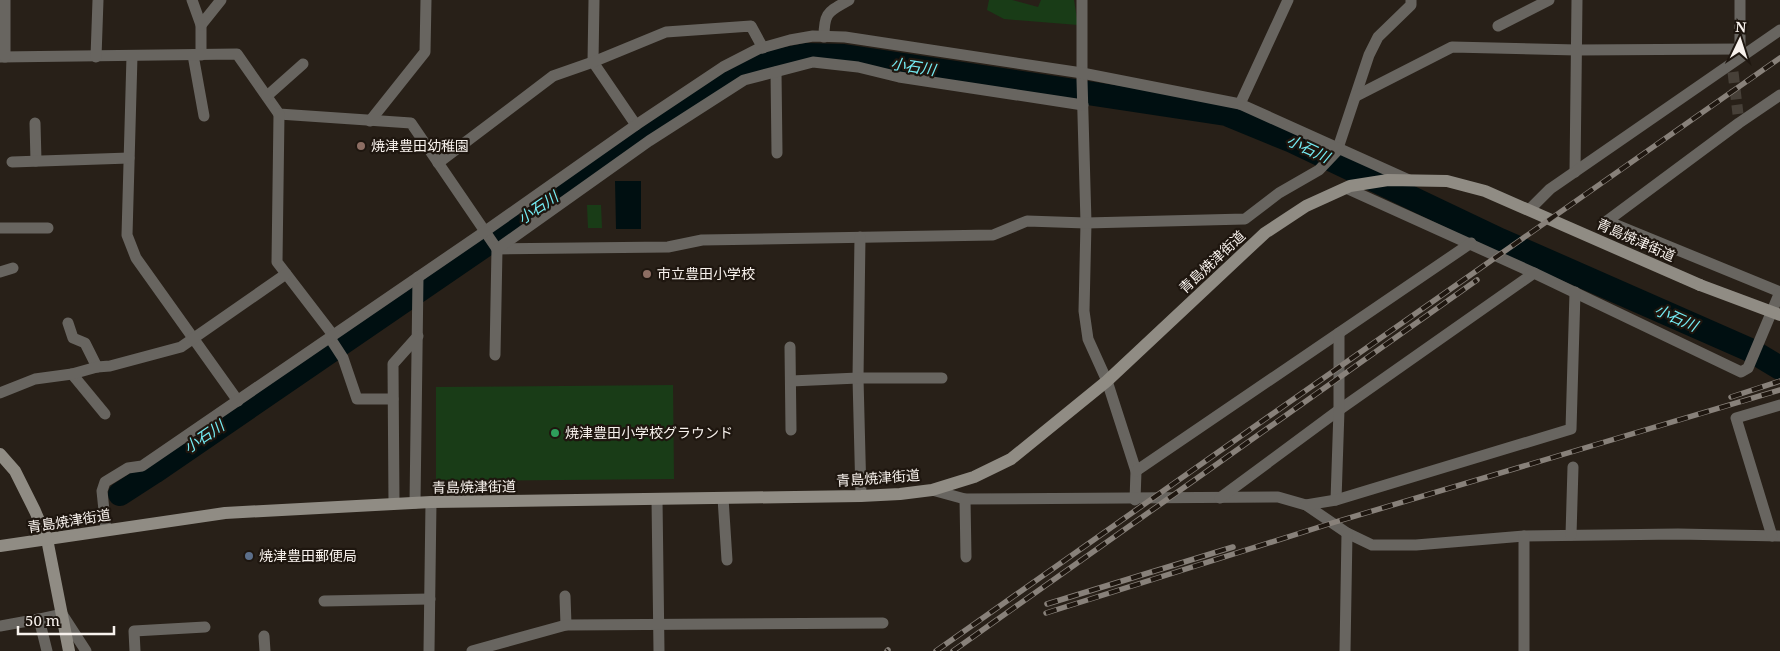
<svg xmlns="http://www.w3.org/2000/svg" width="1780" height="651" viewBox="0 0 1780 651" font-family="'Noto Serif','Noto Sans JP',serif">
  <style>
    .green { fill: #193c17 }
    .water { fill: #000f11 }
    .lines { fill: none; stroke-linecap: round; stroke-linejoin: round }
    .river { stroke: #000f11; stroke-width: 24 }
    .street-tunnel { stroke: #474038; stroke-width: 11; stroke-dasharray: 11 5.5; stroke-linecap: butt }
    .street { stroke: #686560; stroke-width: 11 }
    .secondary { stroke: #908c84; stroke-width: 12 }
    .rail-casing { stroke: #88817a; stroke-width: 5.5 }
    .rail { stroke: #1e160f; stroke-width: 4; stroke-dasharray: 11; stroke-linecap: butt }
    .secondary-bridge { stroke: #908c84; stroke-width: 12 }
    .education-dot { fill: #8d6e63; stroke: #1e160f; stroke-width: 2 }
    .leisure-dot { fill: #2e9e5b; stroke: #1e160f; stroke-width: 2 }
    .service-dot { fill: #5c6f8a; stroke: #1e160f; stroke-width: 2 }
    .labels { text-anchor: middle; stroke-width: 4.5; stroke-linejoin: round; paint-order: stroke }
    .poi-label { font-size: 14px; fill: #f8f2ed; stroke: #1e160f; text-anchor: start }
    .street-label { font-size: 14px; fill: #f8f2ed; stroke: #1e160f }
    .water-label { font-size: 15px; font-style: italic; fill: #75eef6; stroke: #1e160f }
  </style>
  <rect width="100%" height="100%" fill="#282018"/>
  <g class="green">
    <path d="M 989,0 L 1012,0 L 1038,7 L 1041,0 L 1074,0 L 1078,25 L 1004,19 L 987,10 Z"/>
    <path d="M 587,205 L 601,205 L 602,228 L 588,228 Z"/>
    <path d="M 673,385 L 674,479 L 436,481 L 436,387 Z"/>
  </g>
  <path class="water" d="M 615,181 L 641,181 L 641,229 L 616,229 Z"/>
  <g class="lines">
    <path class="river" d="M 120,494 L 154,472 L 732,76 L 766,63 L 806,55 L 844,56 L 1226,114 L 1292,141 L 1500,240 L 1750,350 L 1780,368"/>
    <path class="street-tunnel" d="M 1733,72 L 1738,114"/>
    <g class="street">
      <path d="M 192,0 L 201,25 L 201,55"/>
      <path d="M 594,0 L 593,62 L 636,125"/>
      <path d="M 1082,0 L 1082,80 L 1086,223 L 1084,311 L 1088,339 L 1107,381 L 1136,471 L 1135,500"/>
      <path d="M 201,25 L 221,0"/>
      <path d="M 1498,26 L 1549,0"/>
      <path d="M 824,37 C 824,11 829,12 849,0"/>
      <path d="M 193,55 L 204,116"/>
      <path d="M 132,56 L 127,235 L 136,258 L 238,401"/>
      <path d="M 1740,56 L 1740,0"/>
      <path d="M 0,57 L 237,54 L 279,114 L 411,123 L 497,249 L 668,247 L 702,240 L 993,235 L 1027,221 L 1086,223 L 1245,219 L 1279,193 L 1319,170 L 1337,151 L 1369,55 L 1378,37 L 1411,5 L 1411,0"/>
      <path d="M 5,57 L 5,0"/>
      <path d="M 96,57 L 98,0"/>
      <path d="M 776,72 L 777,153"/>
      <path d="M 1780,95 L 1739,123 L 1607,221 L 1780,292"/>
      <path d="M 267,96 L 303,64"/>
      <path d="M 1356,96 L 1452,47 L 1577,50 L 1740,49"/>
      <path d="M 1240,104 L 1288,0"/>
      <path d="M 279,114 L 277,262 L 333,335"/>
      <path d="M 370,121 L 425,52 L 426,0"/>
      <path d="M 35,123 L 36,161"/>
      <path d="M 12,162 L 129,158"/>
      <path d="M 438,163 L 553,76 L 593,62 L 666,32 L 751,26 L 763,48"/>
      <path d="M 1575,172 L 1577,0"/>
      <path d="M 1346,188 L 1534,273"/>
      <path d="M 1529,210 L 1550,189 L 1780,30"/>
      <path d="M 0,228 L 48,228"/>
      <path d="M 860,237 L 858,378 L 861,496"/>
      <path d="M 0,272 L 13,268"/>
      <path d="M 68,323 L 73,338 L 85,343 L 97,367"/>
      <path d="M 330,338 L 343,358 L 357,399 L 393,399"/>
      <path d="M 790,347 L 791,430"/>
      <path d="M 495,355 L 497,249 L 649,141 L 744,80 L 813,62 L 858,67 L 899,77 L 1083,105"/>
      <path d="M 72,374 L 105,414"/>
      <path d="M 791,381 L 858,378 L 942,378"/>
      <path d="M 0,393 L 35,379 L 72,374 L 97,367 L 110,366 L 181,347 L 286,274"/>
      <path d="M 1136,471 L 1471,243"/>
      <path d="M 932,490 L 965,499 L 1278,497 L 1306,505 L 1347,533 L 1372,545 L 1416,545 L 1524,536 L 1678,534 L 1780,536"/>
      <path d="M 723,498 L 727,560"/>
      <path d="M 1220,498 L 1339,410 L 1534,273 L 1741,372 L 1748,368 L 1780,292"/>
      <path d="M 657,499 L 659,651"/>
      <path d="M 965,499 L 966,557"/>
      <path d="M 1336,500 L 1339,410 L 1339,333"/>
      <path d="M 415,503 L 418,277"/>
      <path d="M 394,504 L 393,364 L 418,336"/>
      <path d="M 1306,505 L 1336,500 L 1571,429 L 1575,292"/>
      <path d="M 106,530 L 102,491 L 105,482 L 128,468 L 142,466 L 484,232 L 636,125 L 723,67 L 758,49 L 790,40 L 813,36 L 845,37 L 1082,73 L 1240,104 L 1409,180"/>
      <path d="M 1571,535 L 1573,467"/>
      <path d="M 1772,536 L 1736,418 L 1780,405"/>
      <path d="M 565,596 L 566,625"/>
      <path d="M 324,601 L 430,599"/>
      <path d="M 39,619 L 47,651"/>
      <path d="M 0,626 L 39,619 L 62,614 L 86,651"/>
      <path d="M 264,636 L 265,651"/>
      <path d="M 135,651 L 134,631 L 205,627"/>
      <path d="M 429,651 L 431,502"/>
      <path d="M 472,651 L 566,625 L 883,623"/>
      <path d="M 1345,651 L 1347,533"/>
      <path d="M 1524,651 L 1524,536"/>
    </g>
    <g class="secondary">
      <path d="M 0,454 L 15,471 L 35,511 L 47,539 L 69,651"/>
      <path d="M 0,546 L 225,513 L 431,502 L 861,496 L 900,494 L 932,490 L 974,477 L 1011,459 L 1107,381 L 1265,233 L 1306,206 L 1350,186 L 1388,180 L 1447,181 L 1485,191 L 1700,285"/>
    </g>
    <defs>
      <g id="rail">
        <path d="M 1731,397 L 1780,381"/>
        <path d="M 1047,604 L 1233,547"/>
        <path d="M 1046,613 L 1332,523 L 1780,390"/>
        <path d="M 887,651 L 888,650"/>
        <path d="M 936,651 L 1278,410 L 1780,58"/>
        <path d="M 953,651 L 1477,280"/>
      </g>
    </defs>
    <use href="#rail" class="rail-casing"/>
    <use href="#rail" class="rail"/>
    <path class="secondary-bridge" d="M 1700,285 L 1780,315"/>
  </g>
  <g class="education-dot">
    <circle cx="361" cy="146" r="5"/>
    <circle cx="647" cy="274" r="5"/>
  </g>
  <circle class="leisure-dot" cx="555" cy="433" r="5"/>
  <circle class="service-dot" cx="249" cy="556" r="5"/>
  <g class="labels">
    <g class="poi-label">
      <text x="371" y="151">焼津豊田幼稚園</text>
      <text x="657" y="279">市立豊田小学校</text>
      <text x="565" y="438">焼津豊田小学校グラウンド</text>
      <text x="259" y="561">焼津豊田郵便局</text>
    </g>
    <g class="street-label">
      <text transform="translate(1636 240) rotate(24)" y="5">青島焼津街道</text>
      <text transform="translate(1212 262) rotate(-43)" y="5">青島焼津街道</text>
      <text transform="translate(878 478) rotate(-4)" y="5">青島焼津街道</text>
      <text transform="translate(474 487) rotate(-1)" y="5">青島焼津街道</text>
      <text transform="translate(69 521) rotate(-9)" y="5">青島焼津街道</text>
    </g>
    <g class="water-label">
      <text transform="translate(913 67) rotate(9)" y="5">小石川</text>
      <text transform="translate(1308 149) rotate(25)" y="5">小石川</text>
      <text transform="translate(538 208) rotate(-34)" y="5">小石川</text>
      <text transform="translate(1676 318) rotate(24)" y="5">小石川</text>
      <text transform="translate(204 437) rotate(-34)" y="5">小石川</text>
    </g>
  </g>
  <g transform="translate(1740 40) rotate(4)" stroke="#1e160f" stroke-width="4" paint-order="stroke">
  <path d="M0-4L9 19L0 12L-9 19Z" fill="#f8f2ed"/>
  <text y="-8" font-size="14" font-weight="bold" text-anchor="middle" fill="#f8f2ed">N</text>
  </g>
  <path d="M18 626v8h96v-8" fill="none" stroke="#f8f2ed" stroke-width="2.5"/>
  <text x="25" y="626" font-size="15" fill="#f8f2ed" stroke="#1e160f" stroke-width="4" paint-order="stroke">50 m</text>
</svg>
